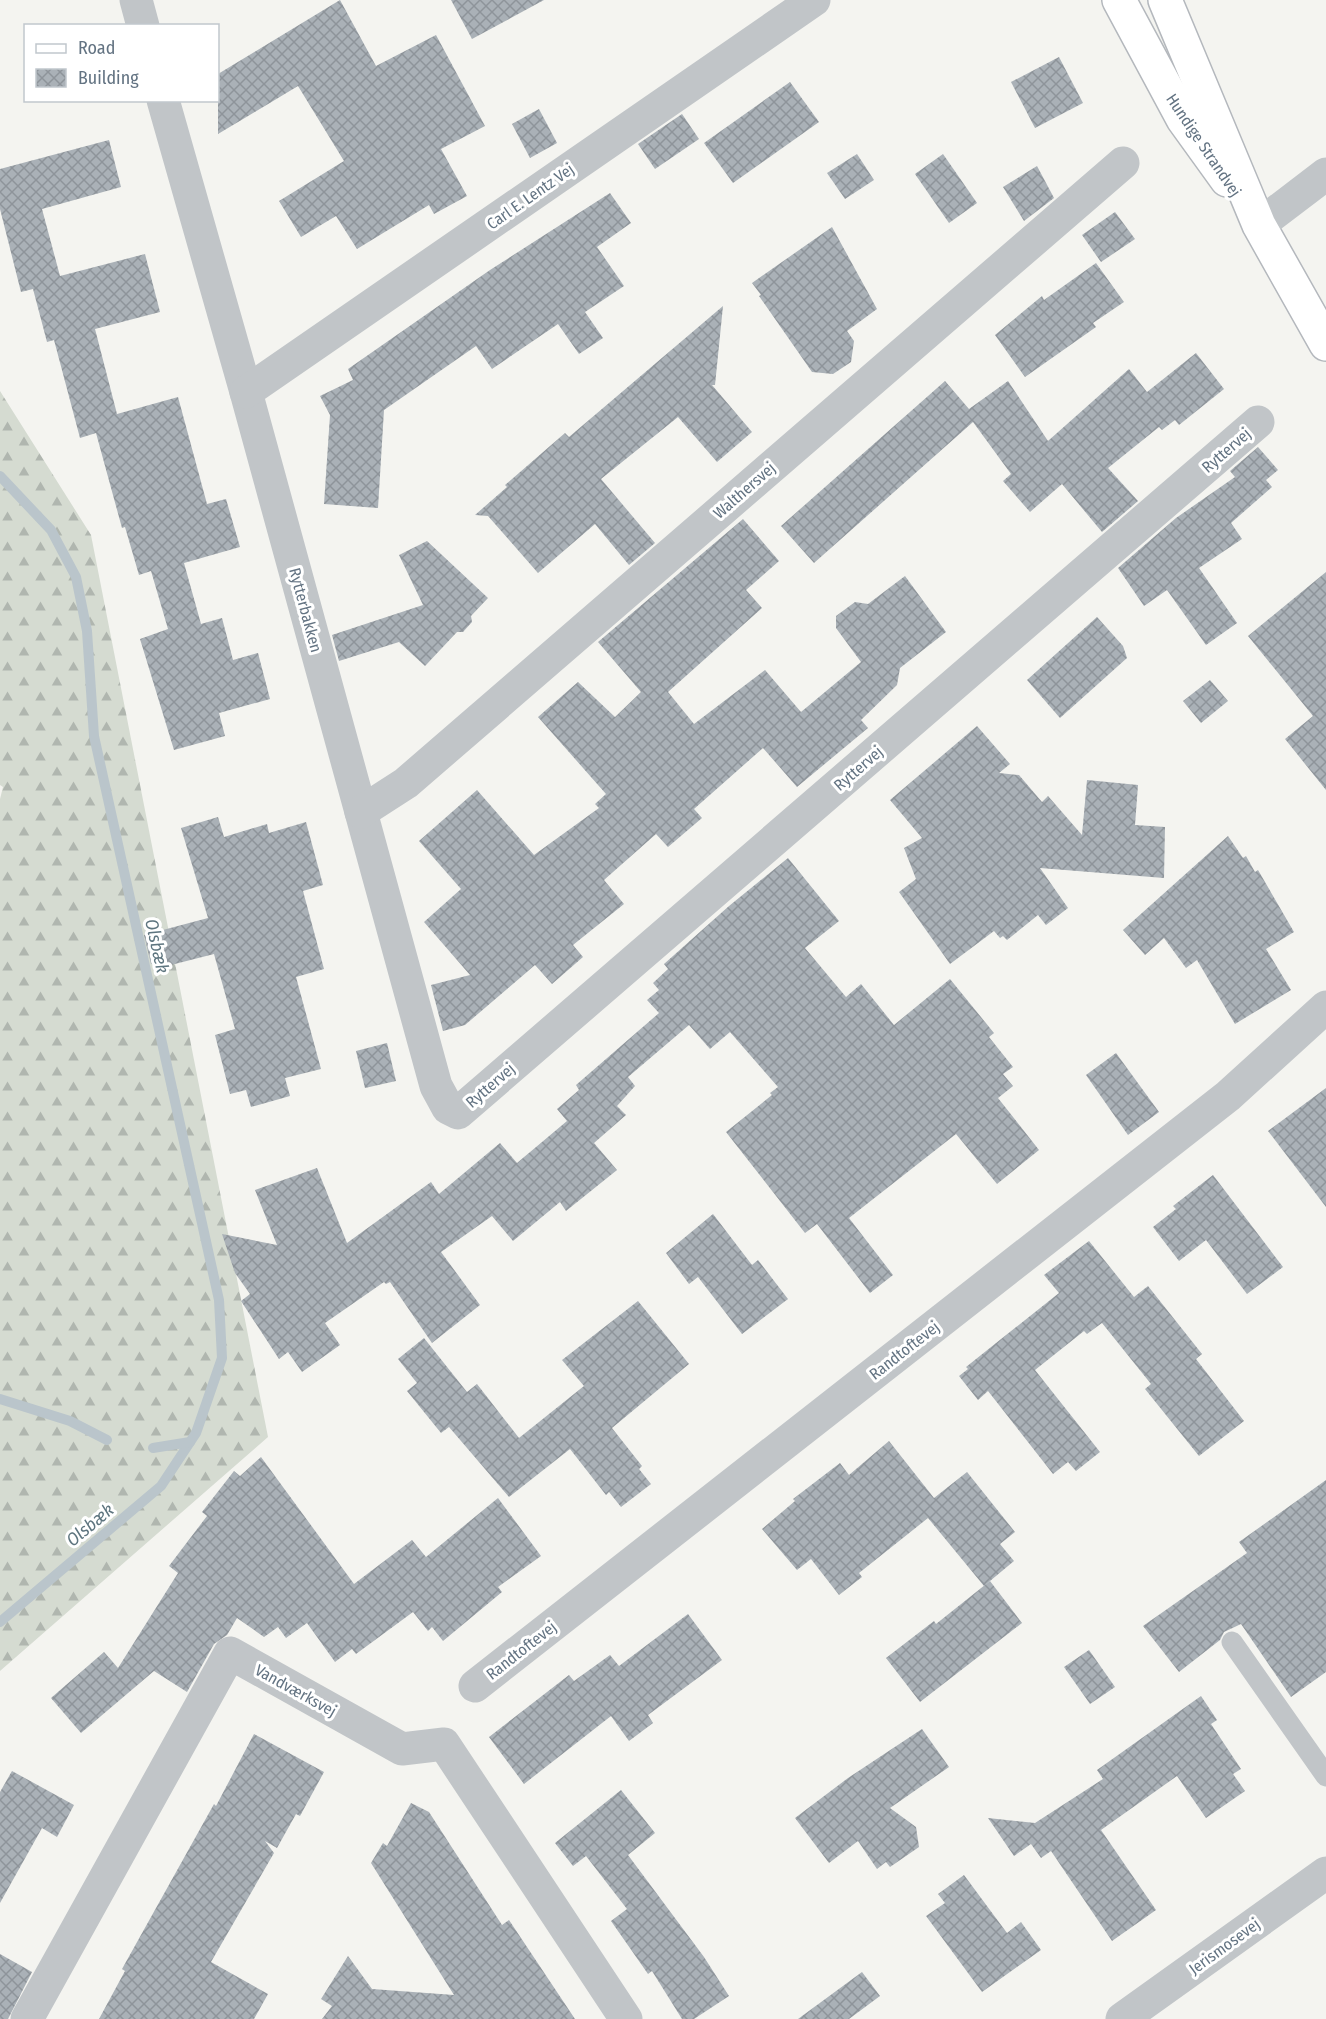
<svg xmlns="http://www.w3.org/2000/svg" width="1326" height="2019" viewBox="0 0 1326 2019" font-family="'Fira Sans Condensed',sans-serif">
  <style>
    .forest { fill: url(#forest-firs) }
    .lines { fill: none; stroke-linecap: round; stroke-linejoin: round }
    .stream { stroke: #bac5cb; stroke-width: 10 }
    .building { fill: url(#building-cross-hatch) }
    .secondary-casing { stroke: #b4b8bd; stroke-width: 36 }
    .lane { stroke: #c1c5c8; stroke-width: 21 }
    .street { stroke: #c1c5c8; stroke-width: 33 }
    .secondary { stroke: #fff; stroke-width: 33 }
    .labels { text-anchor: middle; stroke-width: 6; stroke-linejoin: round; paint-order: stroke }
    .street-label { font-size: 16px; fill: #637382; stroke: #fff }
    .water-label { font-size: 18px; font-style: italic; fill: #5e757f; stroke: #fff }
  </style>
  <defs>
    <pattern id="forest-firs" width="22" height="20" patternUnits="userSpaceOnUse" patternTransform="scale(1.5)"><rect width="22" height="20" fill="#d5dbd1"/><path d="M5 1l3.5 6h-7zM16 11l3.5 6h-7z" fill="#b0b6af"/></pattern>
    <pattern id="building-cross-hatch" width="8" height="8" patternUnits="userSpaceOnUse" patternTransform="scale(1.5)"><rect width="8" height="8" fill="#aab1b7"/><path d="M0 0l8 8M0 8l8-8" fill="none" stroke="#8e949a"/></pattern>
  </defs>
  <rect width="100%" height="100%" fill="#f4f4f0"/>
  <path class="forest" d="M 0,391 L 91,535 L 268,1437 L 0,1671 L 0,799 L 3,787 L 0,785 Z"/>
  <g class="lines">
    <g class="stream">
      <path d="M 0,476 L 51,530 L 76,577 L 87,631 L 94,736 L 219,1300 L 222,1358 L 196,1433 L 161,1486 L 0,1622"/>
      <path d="M 0,1399 L 70,1421 L 107,1440"/>
      <path d="M 153,1448 L 190,1442"/>
    </g>
  </g>
  <g class="building">
    <path d="M 340,0 L 376,66 L 436,35 L 485,126 L 441,149 L 467,196 L 434,214 L 429,205 L 357,249 L 336,216 L 301,237 L 279,201 L 344,161 L 298,86 L 218,134 L 218,74 Z"/>
    <path d="M 451,0 L 544,0 L 472,39 Z"/>
    <path d="M 1059,57 L 1083,103 L 1035,128 L 1011,82 Z"/>
    <path d="M 790,82 L 819,122 L 733,183 L 704,143 Z"/>
    <path d="M 539,109 L 557,143 L 530,158 L 512,124 Z"/>
    <path d="M 682,114 L 699,139 L 655,169 L 638,144 Z"/>
    <path d="M 109,140 L 121,187 L 42,209 L 60,276 L 145,254 L 160,312 L 95,329 L 117,414 L 178,397 L 207,504 L 226,499 L 240,547 L 184,563 L 201,624 L 222,618 L 233,660 L 258,653 L 270,699 L 219,713 L 225,736 L 174,750 L 140,639 L 168,629 L 151,571 L 139,575 L 125,527 L 122,528 L 96,433 L 80,438 L 54,340 L 47,342 L 33,289 L 21,292 L 0,209 L 0,169 Z"/>
    <path d="M 857,154 L 874,180 L 845,199 L 827,173 Z"/>
    <path d="M 943,154 L 977,203 L 949,223 L 915,174 Z"/>
    <path d="M 1037,166 L 1054,198 L 1024,221 L 1003,187 Z"/>
    <path d="M 610,193 L 631,223 L 597,247 L 624,286 L 585,312 L 603,338 L 579,354 L 558,324 L 492,369 L 476,346 L 384,410 L 378,508 L 324,504 L 330,415 L 320,396 L 353,380 L 348,369 L 490,270 Z"/>
    <path d="M 1115,212 L 1135,239 L 1101,262 L 1082,235 Z"/>
    <path d="M 832,227 L 877,309 L 847,331 L 854,341 L 851,362 L 833,374 L 812,372 L 759,296 L 761,295 L 752,283 Z"/>
    <path d="M 1096,263 L 1124,302 L 1093,323 L 1096,327 L 1025,377 L 995,335 L 1042,296 L 1044,300 Z"/>
    <path d="M 723,306 L 715,385 L 712,385 L 752,432 L 717,462 L 678,417 L 601,479 L 655,543 L 629,565 L 595,524 L 538,573 L 488,516 L 475,515 L 507,487 L 505,485 L 565,433 L 569,437 Z"/>
    <path d="M 1196,353 L 1224,389 L 1179,425 L 1175,420 L 1162,430 L 1159,427 L 1108,468 L 1138,501 L 1102,532 L 1062,484 L 1030,512 L 1003,481 L 1011,474 L 973,422 L 814,563 L 781,526 L 945,381 L 969,409 L 1008,381 L 1048,441 L 1129,369 L 1147,392 Z"/>
    <path d="M 1258,447 L 1278,470 L 1266,480 L 1272,487 L 1231,523 L 1242,539 L 1199,568 L 1237,623 L 1206,645 L 1167,590 L 1144,606 L 1118,568 L 1176,518 L 1235,477 L 1230,471 Z"/>
    <path d="M 743,519 L 779,561 L 746,590 L 762,608 L 668,692 L 694,724 L 765,670 L 801,712 L 861,662 L 836,628 L 836,616 L 855,602 L 868,604 L 905,576 L 946,632 L 900,668 L 897,685 L 861,720 L 868,728 L 797,787 L 763,748 L 694,809 L 702,818 L 668,847 L 656,834 L 604,880 L 624,904 L 573,945 L 583,957 L 552,984 L 535,965 L 465,1025 L 443,1031 L 431,985 L 470,975 L 424,922 L 461,889 L 419,841 L 477,790 L 534,855 L 599,808 L 595,804 L 606,794 L 538,717 L 578,682 L 615,717 L 641,692 L 598,642 Z"/>
    <path d="M 427,541 L 488,598 L 471,616 L 472,622 L 463,632 L 457,632 L 425,666 L 399,642 L 339,661 L 332,635 L 423,605 L 399,555 Z"/>
    <path d="M 1326,572 L 1326,790 L 1285,739 L 1313,716 L 1248,636 Z"/>
    <path d="M 1097,617 L 1123,646 L 1127,658 L 1060,718 L 1027,680 Z"/>
    <path d="M 1210,680 L 1228,701 L 1201,723 L 1183,701 Z"/>
    <path d="M 977,726 L 1010,764 L 999,773 L 1019,775 L 1042,802 L 1048,796 L 1082,835 L 1087,780 L 1138,785 L 1135,825 L 1165,827 L 1164,878 L 1040,868 L 1068,908 L 1046,925 L 1038,915 L 1007,940 L 1003,936 L 1000,938 L 994,931 L 950,964 L 899,892 L 916,879 L 904,848 L 922,838 L 890,800 Z"/>
    <path d="M 218,817 L 224,837 L 267,824 L 269,833 L 306,822 L 323,885 L 303,891 L 324,969 L 296,977 L 321,1069 L 285,1078 L 290,1096 L 251,1107 L 246,1090 L 230,1094 L 215,1035 L 235,1029 L 214,954 L 167,966 L 166,960 L 151,964 L 144,935 L 208,918 L 181,828 Z"/>
    <path d="M 1228,836 L 1243,858 L 1246,856 L 1255,872 L 1258,870 L 1294,932 L 1266,949 L 1291,990 L 1235,1024 L 1197,960 L 1186,968 L 1164,938 L 1145,955 L 1123,930 Z"/>
    <path d="M 788,858 L 839,921 L 805,948 L 846,997 L 861,984 L 894,1025 L 950,979 L 994,1033 L 989,1037 L 1013,1067 L 1003,1074 L 1013,1086 L 998,1098 L 1039,1150 L 997,1184 L 956,1134 L 849,1218 L 893,1275 L 870,1293 L 817,1224 L 805,1233 L 726,1132 L 772,1095 L 770,1093 L 778,1087 L 730,1032 L 710,1049 L 689,1025 L 628,1077 L 635,1086 L 617,1106 L 626,1115 L 594,1143 L 617,1170 L 566,1211 L 560,1202 L 513,1241 L 492,1216 L 441,1252 L 480,1305 L 432,1343 L 390,1282 L 386,1284 L 384,1282 L 325,1323 L 340,1345 L 302,1372 L 288,1352 L 279,1359 L 241,1301 L 250,1294 L 235,1273 L 222,1234 L 277,1245 L 255,1190 L 317,1168 L 347,1243 L 431,1182 L 439,1194 L 500,1143 L 517,1163 L 567,1121 L 557,1109 L 579,1090 L 576,1085 L 659,1013 L 647,1000 L 659,990 L 653,983 L 668,969 L 664,964 L 729,906 Z"/>
    <path d="M 387,1043 L 396,1081 L 365,1088 L 356,1051 Z"/>
    <path d="M 1116,1053 L 1159,1112 L 1128,1135 L 1086,1075 Z"/>
    <path d="M 1326,1088 L 1326,1207 L 1268,1131 Z"/>
    <path d="M 1213,1175 L 1283,1267 L 1247,1294 L 1206,1240 L 1179,1261 L 1153,1227 L 1176,1209 L 1173,1206 Z"/>
    <path d="M 713,1214 L 752,1265 L 758,1260 L 788,1299 L 742,1334 L 698,1277 L 689,1284 L 666,1253 Z"/>
    <path d="M 1089,1241 L 1134,1297 L 1148,1286 L 1202,1354 L 1196,1359 L 1244,1421 L 1199,1456 L 1145,1389 L 1151,1384 L 1102,1323 L 1087,1334 L 1084,1331 L 1035,1370 L 1100,1452 L 1076,1471 L 1068,1462 L 1053,1474 L 988,1391 L 978,1400 L 959,1376 L 968,1369 L 966,1367 L 1059,1293 L 1044,1275 Z"/>
    <path d="M 638,1301 L 689,1364 L 612,1428 L 642,1466 L 639,1469 L 651,1484 L 621,1507 L 609,1492 L 606,1495 L 570,1449 L 509,1497 L 449,1427 L 441,1433 L 407,1391 L 417,1383 L 398,1359 L 424,1338 L 467,1392 L 477,1384 L 519,1438 L 584,1386 L 562,1360 Z"/>
    <path d="M 889,1441 L 934,1498 L 967,1472 L 1015,1532 L 1000,1544 L 1014,1561 L 984,1586 L 928,1518 L 859,1573 L 862,1577 L 839,1595 L 811,1559 L 797,1570 L 762,1529 L 795,1501 L 793,1499 L 840,1463 L 849,1475 Z"/>
    <path d="M 261,1457 L 354,1584 L 412,1540 L 426,1557 L 498,1498 L 541,1556 L 498,1587 L 502,1592 L 443,1641 L 432,1627 L 428,1631 L 413,1612 L 356,1654 L 352,1649 L 335,1662 L 307,1623 L 286,1638 L 278,1627 L 264,1637 L 237,1618 L 227,1635 L 214,1644 L 187,1692 L 154,1671 L 81,1733 L 51,1698 L 104,1652 L 118,1668 L 178,1573 L 169,1566 L 207,1516 L 202,1512 L 234,1471 L 240,1476 Z"/>
    <path d="M 1326,1480 L 1326,1672 L 1291,1697 L 1241,1624 L 1224,1632 L 1220,1640 L 1179,1672 L 1143,1626 L 1247,1553 L 1239,1542 Z"/>
    <path d="M 990,1581 L 1022,1623 L 920,1702 L 886,1658 L 934,1621 L 936,1624 Z"/>
    <path d="M 688,1614 L 722,1660 L 648,1715 L 653,1723 L 629,1741 L 611,1716 L 524,1784 L 489,1737 L 569,1675 L 574,1681 L 610,1655 L 619,1666 Z"/>
    <path d="M 1089,1650 L 1115,1687 L 1090,1704 L 1064,1667 Z"/>
    <path d="M 1201,1696 L 1217,1720 L 1211,1724 L 1241,1769 L 1233,1774 L 1245,1791 L 1206,1818 L 1177,1776 L 1101,1830 L 1156,1910 L 1112,1941 L 1051,1851 L 1041,1858 L 1031,1844 L 1014,1856 L 988,1818 L 1035,1823 L 1103,1779 L 1097,1770 Z"/>
    <path d="M 922,1729 L 949,1767 L 890,1808 L 916,1827 L 919,1847 L 890,1867 L 886,1862 L 877,1869 L 858,1841 L 829,1863 L 795,1818 L 848,1778 Z"/>
    <path d="M 254,1734 L 324,1772 L 300,1816 L 296,1814 L 277,1848 L 265,1841 L 274,1853 L 211,1962 L 268,1994 L 254,2019 L 99,2019 L 125,1971 L 122,1969 L 214,1804 L 216,1806 Z"/>
    <path d="M 12,1771 L 74,1805 L 57,1837 L 42,1828 L 0,1903 L 0,1792 Z"/>
    <path d="M 621,1790 L 655,1833 L 628,1855 L 704,1957 L 729,1996 L 694,2019 L 682,2019 L 652,1971 L 648,1974 L 611,1921 L 627,1909 L 586,1856 L 573,1866 L 555,1843 Z"/>
    <path d="M 411,1803 L 429,1812 L 502,1925 L 509,1920 L 575,2019 L 322,2019 L 332,2006 L 321,1999 L 348,1956 L 372,1989 L 454,1995 L 371,1863 L 383,1843 L 387,1846 Z"/>
    <path d="M 964,1875 L 1007,1933 L 1021,1922 L 1041,1950 L 982,1992 L 926,1916 L 945,1903 L 938,1894 Z"/>
    <path d="M 0,1954 L 32,1972 L 8,2019 L 0,2019 Z"/>
    <path d="M 862,1972 L 880,1996 L 849,2019 L 798,2019 Z"/>
  </g>
  <g class="lines">
    <defs>
      <g id="secondary">
        <path d="M 1119,0 L 1183,119 L 1227,180"/>
        <path d="M 1165,0 L 1259,225 L 1326,344"/>
      </g>
    </defs>
    <use href="#secondary" class="secondary-casing"/>
    <path class="lane" d="M 1232,1642 L 1326,1776"/>
    <g class="street">
      <path d="M 136,0 L 143,26"/>
      <path d="M 163,100 L 246,392 L 436,1086 L 448,1108 L 458,1113 L 1258,422"/>
      <path d="M 1259,225 L 1326,174"/>
      <path d="M 246,392 L 814,0"/>
      <path d="M 361,812 L 406,783 L 1123,163"/>
      <path d="M 475,1686 L 1228,1096 L 1326,1007"/>
      <path d="M 27,2019 L 230,1653 L 402,1749 L 444,1744 L 626,2019"/>
      <path d="M 1122,2019 L 1326,1873"/>
    </g>
    <use href="#secondary" class="secondary"/>
  </g>
  <g class="labels">
    <g class="street-label">
      <text transform="translate(1204 145) rotate(56)" y="6">Hundige Strandvej</text>
      <text transform="translate(530 196) rotate(-35)" y="6">Carl E. Lentz Vej</text>
      <text transform="translate(1226 450) rotate(-41)" y="6">Ryttervej</text>
      <text transform="translate(744 490) rotate(-41)" y="6">Walthersvej</text>
      <text transform="translate(306 610) rotate(75)" y="6">Rytterbakken</text>
      <text transform="translate(858 768) rotate(-41)" y="6">Ryttervej</text>
      <text transform="translate(490 1085) rotate(-41)" y="6">Ryttervej</text>
      <text transform="translate(904 1350) rotate(-38)" y="6">Randtoftevej</text>
      <text transform="translate(521 1650) rotate(-38)" y="6">Randtoftevej</text>
      <text transform="translate(296 1690) rotate(29)" y="6">Vandværksvej</text>
      <text transform="translate(1224 1946) rotate(-36)" y="6">Jerismosevej</text>
    </g>
    <g class="water-label">
      <text transform="translate(157 946) rotate(77)" y="6">Olsbæk</text>
      <text transform="translate(90 1525) rotate(-40)" y="6">Olsbæk</text>
    </g>
  </g>
  <rect x="24" y="24" width="195" height="78" fill="#ffffff" stroke="#c1c7cd" stroke-width="1.5"/>
  <rect x="36" y="44" width="30" height="9" fill="#ffffff" stroke="#c1c7cd" stroke-width="1.5"/>
  <text x="78" y="54" font-size="18" fill="#637382">Road</text>
  <rect x="36" y="69" width="30" height="18" fill="url(#building-cross-hatch)" stroke="#c1c7cd" stroke-width="1.5"/>
  <text x="78" y="84" font-size="18" fill="#637382">Building</text>
</svg>
